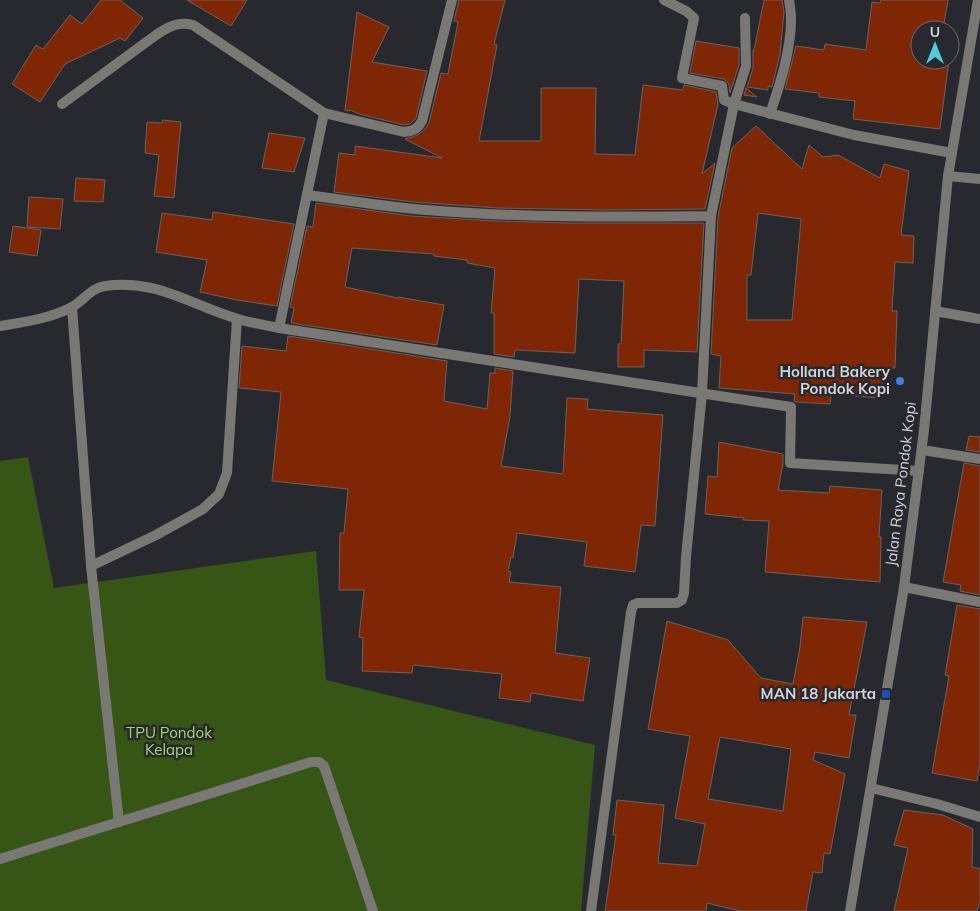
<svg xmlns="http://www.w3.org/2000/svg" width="980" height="911" viewBox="0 0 980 911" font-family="Mulish,sans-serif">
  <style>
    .green { fill: #375616 }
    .building { fill: #7f2704; stroke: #6a625f; fill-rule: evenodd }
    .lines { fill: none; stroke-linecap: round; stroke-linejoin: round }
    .service { stroke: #797875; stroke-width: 10 }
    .minor { stroke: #797875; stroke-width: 10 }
    .tertiary { stroke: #797875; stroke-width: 10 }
    .shop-dot { fill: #3f7fe0; stroke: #27292f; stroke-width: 2 }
    .transit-dot { fill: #1a4fb4; stroke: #27292f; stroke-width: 2 }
    .labels { text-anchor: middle; stroke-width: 5; stroke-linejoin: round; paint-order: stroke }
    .poi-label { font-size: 15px; font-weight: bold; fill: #d1d3d7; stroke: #27292f; text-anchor: end }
    .street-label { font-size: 15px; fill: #d1d3d7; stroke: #27292f }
    .park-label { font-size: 15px; fill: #9ed968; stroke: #27292f }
  </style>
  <rect width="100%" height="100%" fill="#27292f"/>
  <path class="green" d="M 28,457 L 54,588 L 316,551 L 326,680 L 595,745 L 581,911 L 0,911 L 0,461 Z"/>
  <g class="building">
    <path d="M 101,0 L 120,0 L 143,18 L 125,41 L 120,38 L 65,64 L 40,102 L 12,84 L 36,45 L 43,49 L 70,15 L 82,24 Z"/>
    <path d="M 187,0 L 247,0 L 231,26 Z"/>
    <path d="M 459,0 L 505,0 L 494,44 L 497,45 L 479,141 L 541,141 L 541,88 L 596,88 L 595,154 L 635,155 L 643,85 L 683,90 L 684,85 L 716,92 L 718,104 L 702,174 L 715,163 L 705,209 L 604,210 L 498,208 L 413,202 L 334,192 L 339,153 L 355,155 L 355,146 L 442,158 L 405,139 L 418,135 L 426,128 L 429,123 L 441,73 L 448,74 L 458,22 L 454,21 Z"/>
    <path d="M 764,0 L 782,0 L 784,12 L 780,54 L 772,87 L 768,86 L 768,90 L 747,87 L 753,68 L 753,50 L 754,50 Z"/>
    <path d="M 881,0 L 948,0 L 943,30 L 920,30 L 920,60 L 949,60 L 940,129 L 853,119 L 855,101 L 819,97 L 819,93 L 785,89 L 796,46 L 824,50 L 825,44 L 866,50 L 872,2 L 880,3 Z"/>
    <path d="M 357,12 L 389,27 L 372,62 L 427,71 L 416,118 L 410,124 L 404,125 L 359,114 L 350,110 L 349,111 L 345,110 Z"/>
    <path d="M 696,41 L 739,48 L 739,65 L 730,93 L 729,84 L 724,79 L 690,73 Z"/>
    <path d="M 746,88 L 757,97 L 744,95 Z"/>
    <path d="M 163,120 L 181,122 L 174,198 L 154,196 L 159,155 L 145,153 L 147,122 L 162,123 Z"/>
    <path d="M 756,126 L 802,169 L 809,145 L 823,157 L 838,155 L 880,178 L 884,164 L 909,171 L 901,235 L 914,236 L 913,263 L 895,262 L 892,311 L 897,311 L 895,368 L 884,368 L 881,398 L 831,394 L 830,404 L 796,402 L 794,401 L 795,394 L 719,388 L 721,356 L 711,354 L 718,217 L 732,148 ZM 758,213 L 801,219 L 792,320 L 747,320 L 747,275 L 751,275 Z"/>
    <path d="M 269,133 L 305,138 L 294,172 L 262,168 Z"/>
    <path d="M 76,178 L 105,180 L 103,202 L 74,201 Z"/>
    <path d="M 29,197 L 63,199 L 60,229 L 27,227 Z"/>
    <path d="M 316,203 L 411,216 L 498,221 L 569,223 L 704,223 L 697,352 L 644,350 L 644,367 L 618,367 L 618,344 L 621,344 L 624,281 L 579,279 L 575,353 L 515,350 L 514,357 L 494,354 L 494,313 L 491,313 L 495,268 L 467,263 L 467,260 L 434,256 L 434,254 L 352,248 L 345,287 L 398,298 L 398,297 L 444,305 L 437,345 L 291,323 L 294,308 L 290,307 L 307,226 L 313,227 Z"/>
    <path d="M 213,212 L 294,224 L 277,306 L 237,300 L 200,292 L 207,260 L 156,252 L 162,213 L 212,220 Z"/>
    <path d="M 13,226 L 41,230 L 37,256 L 9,252 Z"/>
    <path d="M 288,336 L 447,361 L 444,401 L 487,409 L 490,373 L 495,373 L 495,368 L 513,371 L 510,416 L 501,466 L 563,474 L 567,398 L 588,399 L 587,409 L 663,415 L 655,526 L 641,525 L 635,572 L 584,566 L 587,542 L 517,533 L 513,558 L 511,557 L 508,571 L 511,572 L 509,582 L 561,587 L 555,653 L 590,658 L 583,701 L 531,693 L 530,702 L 499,698 L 502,674 L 413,665 L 412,673 L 362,671 L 363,638 L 359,637 L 364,590 L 339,590 L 340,533 L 344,533 L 348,489 L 272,481 L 281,392 L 239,388 L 242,346 L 286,351 Z"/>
    <path d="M 969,436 L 980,437 L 980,452 L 966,450 Z"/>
    <path d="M 719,442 L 783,454 L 783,464 L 778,490 L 829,493 L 830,486 L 882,490 L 879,537 L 881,537 L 880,582 L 765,572 L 769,521 L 743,520 L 744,518 L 705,514 L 708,476 L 717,477 Z"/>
    <path d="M 964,463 L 980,466 L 980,595 L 960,591 L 961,585 L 943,582 Z"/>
    <path d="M 957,605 L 980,609 L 980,763 L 977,781 L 932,773 L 949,676 L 945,675 Z"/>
    <path d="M 803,617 L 867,622 L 849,715 L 856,715 L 849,758 L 815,752 L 813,760 L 845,774 L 830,854 L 824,853 L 822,873 L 813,872 L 806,911 L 740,911 L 707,903 L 706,911 L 605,911 L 616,835 L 613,835 L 617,800 L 664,805 L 658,863 L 697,866 L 705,824 L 675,818 L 690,736 L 648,729 L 667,621 L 728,640 L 761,678 L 793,684 L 800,647 ZM 720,737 L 791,749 L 783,811 L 708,799 Z"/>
    <path d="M 904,810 L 943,815 L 973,829 L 972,867 L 980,869 L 980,902 L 977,911 L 894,911 L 908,848 L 894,845 Z"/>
  </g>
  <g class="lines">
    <g class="service">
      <path d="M 91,566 L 119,822"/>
      <path d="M 0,859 L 311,762 L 319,762 L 324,766 L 373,911"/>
    </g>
    <g class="minor">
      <path d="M 664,0 L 686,11 L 694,18 L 682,78 L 722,86 L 724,100 L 734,104 L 854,135 L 952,153"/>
      <path d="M 62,104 L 156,35 C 168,27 178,21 193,25 L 324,113"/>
      <path d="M 770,114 C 780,84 791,51 791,19 C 791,13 790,6 789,0"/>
      <path d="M 948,176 L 980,179"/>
      <path d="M 307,195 C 347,200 387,207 427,210 C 522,218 616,217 711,216 L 734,104 L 746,66 L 745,18"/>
      <path d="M 72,307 L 91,566 L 156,535 L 203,509 L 219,494 L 227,473 L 237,319"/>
      <path d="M 935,311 L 980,319"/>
      <path d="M 0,326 C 24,322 48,319 70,308 C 83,302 90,288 105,286 C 158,279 190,305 238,319 C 251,323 265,325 279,328 L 791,407 L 790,463 L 919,471"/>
      <path d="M 279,328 L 324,113 L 404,132 C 414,131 417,129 422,121 L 452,0"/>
      <path d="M 922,450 L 980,459"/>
      <path d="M 904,587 L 980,602"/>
      <path d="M 871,788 L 937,804 L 980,817"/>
      <path d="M 591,911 L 631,612 L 633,605 L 638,603 L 677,603 L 682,600 L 684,593 L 686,557 L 702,393 L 711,216"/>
    </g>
    <path class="tertiary" d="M 850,911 L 904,587 L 924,430 L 948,176 L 978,0"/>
  </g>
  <circle class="shop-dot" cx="900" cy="381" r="5"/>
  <rect class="transit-dot" x="881" y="689" width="10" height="10" rx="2.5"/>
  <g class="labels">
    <g class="poi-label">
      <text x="890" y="377">Holland Bakery<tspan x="890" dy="17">Pondok Kopi</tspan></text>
      <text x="876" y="699">MAN 18 Jakarta</text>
    </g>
    <g class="street-label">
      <text transform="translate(901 484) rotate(-83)" y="5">Jalan Raya Pondok Kopi</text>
    </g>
    <g class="park-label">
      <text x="169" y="738">TPU Pondok<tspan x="169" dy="17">Kelapa</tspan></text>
    </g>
  </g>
  <g transform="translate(935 45)"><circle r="24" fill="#27292f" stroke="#6b6d72"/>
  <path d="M0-4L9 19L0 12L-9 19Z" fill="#52cbd9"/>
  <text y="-8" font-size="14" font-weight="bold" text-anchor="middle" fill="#d1d3d7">U</text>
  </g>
</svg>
